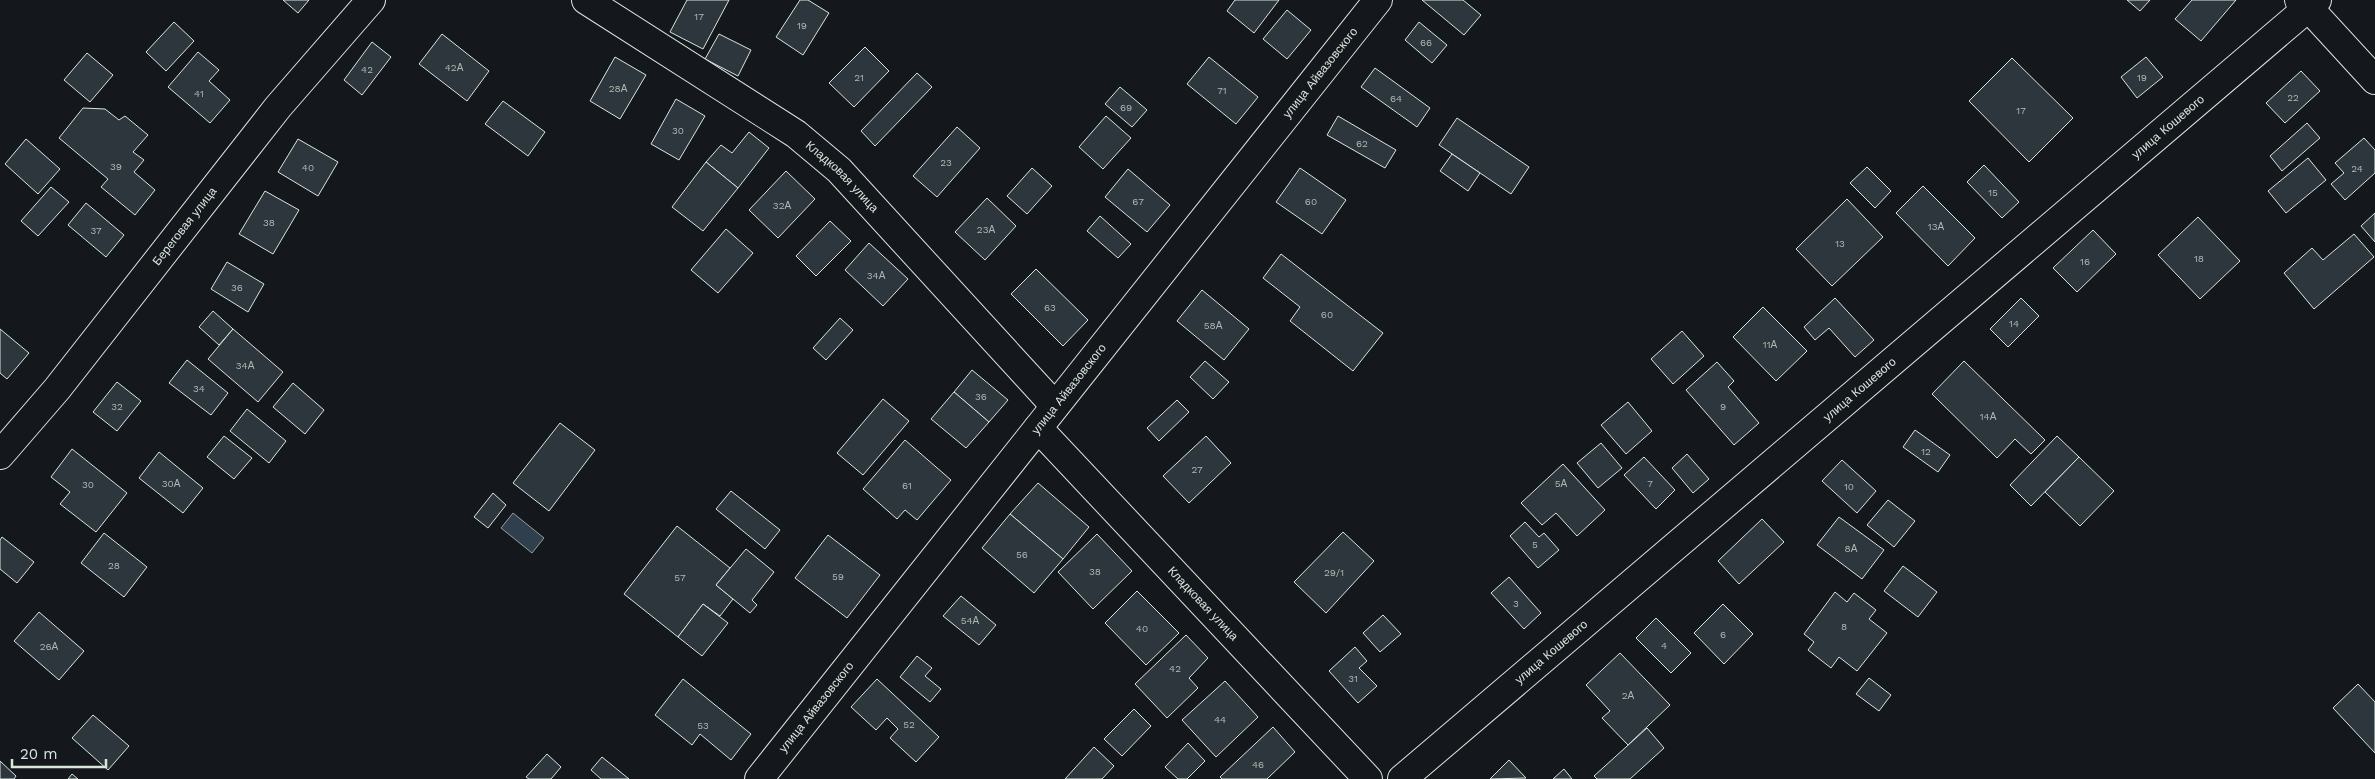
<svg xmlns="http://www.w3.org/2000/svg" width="2375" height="779" viewBox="0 0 2375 779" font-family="'Work Sans',sans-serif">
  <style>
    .water { fill: #2f3f4d; stroke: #939e99 }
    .building { fill: #2c363c; stroke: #d8e6dc }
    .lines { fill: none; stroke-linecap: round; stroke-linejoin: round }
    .minor-casing { stroke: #d8e6dc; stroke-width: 30 }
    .minor { stroke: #14181c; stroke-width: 28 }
    .labels { text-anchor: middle; stroke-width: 4; stroke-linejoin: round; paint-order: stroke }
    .number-label { font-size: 10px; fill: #adbab4 }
    .street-label { font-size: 12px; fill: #d8e6dc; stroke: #14181c }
  </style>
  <rect width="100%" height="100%" fill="#14181c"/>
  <path class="water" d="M 513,513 L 544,538 L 532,553 L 501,528 Z"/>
  <g class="building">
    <path d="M 283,0 L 309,0 L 298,13 Z"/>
    <path d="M 687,0 L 729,0 L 703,49 L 670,32 Z"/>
    <path d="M 800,0 L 808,0 L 829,13 L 803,55 L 776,37 Z"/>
    <path d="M 1235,0 L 1279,0 L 1254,33 L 1227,11 Z"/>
    <path d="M 1422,0 L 1463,0 L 1481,15 L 1464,35 Z"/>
    <path d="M 2127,0 L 2150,0 L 2140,11 Z"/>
    <path d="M 2192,0 L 2236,0 L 2201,41 L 2175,19 Z"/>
    <path d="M 1287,10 L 1311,30 L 1287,59 L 1263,39 Z"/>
    <path d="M 174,22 L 194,41 L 166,71 L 146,52 Z"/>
    <path d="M 1419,22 L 1447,45 L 1432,63 L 1405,40 Z"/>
    <path d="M 442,34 L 489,71 L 467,101 L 419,64 Z"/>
    <path d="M 719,34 L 751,50 L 738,76 L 705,59 Z"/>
    <path d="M 372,42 L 391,57 L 362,95 L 344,80 Z"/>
    <path d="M 865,47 L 889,71 L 854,107 L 829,83 Z"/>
    <path d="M 198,52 L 219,70 L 209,81 L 230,100 L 210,123 L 168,87 Z"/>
    <path d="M 87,53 L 113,75 L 90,102 L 64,80 Z"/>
    <path d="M 615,57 L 646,75 L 620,119 L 590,101 Z"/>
    <path d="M 1209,57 L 1258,97 L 1236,124 L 1187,84 Z"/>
    <path d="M 2146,57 L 2163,77 L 2137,98 L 2121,77 Z"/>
    <path d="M 2012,58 L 2073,118 L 2029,162 L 1969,101 Z"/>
    <path d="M 1375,68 L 1430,108 L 1417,127 L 1361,87 Z"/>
    <path d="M 2301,71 L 2320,91 L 2285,123 L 2266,103 Z"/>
    <path d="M 917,73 L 932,87 L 875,146 L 861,131 Z"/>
    <path d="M 1120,87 L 1147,110 L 1132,127 L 1105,104 Z"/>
    <path d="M 676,99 L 705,116 L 679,160 L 651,144 Z"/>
    <path d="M 503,101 L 545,132 L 528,156 L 485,124 Z"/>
    <path d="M 83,108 L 105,109 L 119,120 L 125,116 L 148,135 L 133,152 L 144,160 L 134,172 L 155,190 L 135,215 L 101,187 L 108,179 L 59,138 Z"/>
    <path d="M 1106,116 L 1131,138 L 1103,169 L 1079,147 Z"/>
    <path d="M 1338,116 L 1396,150 L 1385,168 L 1327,135 Z"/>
    <path d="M 1457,118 L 1529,167 L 1511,194 L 1439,145 Z"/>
    <path d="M 2307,123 L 2320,138 L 2282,171 L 2270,156 Z"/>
    <path d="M 957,127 L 980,148 L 937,197 L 913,176 Z"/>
    <path d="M 749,132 L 769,148 L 738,188 L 706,162 L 721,145 L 732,153 Z"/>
    <path d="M 2364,138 L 2375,150 L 2375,173 L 2345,200 L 2331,184 L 2344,173 L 2335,163 Z"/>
    <path d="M 26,139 L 60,169 L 38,194 L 5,164 Z"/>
    <path d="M 298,139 L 338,162 L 318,196 L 278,172 Z"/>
    <path d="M 1452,154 L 1480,173 L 1468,191 L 1440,171 Z"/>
    <path d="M 2308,158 L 2326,180 L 2286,213 L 2268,191 Z"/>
    <path d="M 706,162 L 738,188 L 703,231 L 672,207 Z"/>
    <path d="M 1984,165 L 2019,202 L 2002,218 L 1967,182 Z"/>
    <path d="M 1867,167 L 1891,191 L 1875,208 L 1850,183 Z"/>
    <path d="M 1032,168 L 1052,186 L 1027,214 L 1007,196 Z"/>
    <path d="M 1300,168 L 1346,200 L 1322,234 L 1276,202 Z"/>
    <path d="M 1128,169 L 1170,205 L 1147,232 L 1105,197 Z"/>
    <path d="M 786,171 L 815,199 L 778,238 L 749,210 Z"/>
    <path d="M 1923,186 L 1975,238 L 1948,266 L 1896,213 Z"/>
    <path d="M 51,187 L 69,202 L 38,236 L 21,221 Z"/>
    <path d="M 265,191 L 299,210 L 273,254 L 239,234 Z"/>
    <path d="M 987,198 L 1016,226 L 985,260 L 955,232 Z"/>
    <path d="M 1847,199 L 1883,237 L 1832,286 L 1796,249 Z"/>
    <path d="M 86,203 L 124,235 L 106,257 L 68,225 Z"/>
    <path d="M 2375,213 L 2375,242 L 2361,226 Z"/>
    <path d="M 1100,216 L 1131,244 L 1118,258 L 1087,231 Z"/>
    <path d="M 2198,217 L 2240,261 L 2200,299 L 2158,255 Z"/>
    <path d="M 830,221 L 851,241 L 816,276 L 796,256 Z"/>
    <path d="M 726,229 L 753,253 L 718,293 L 691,270 Z"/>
    <path d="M 2093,230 L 2116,254 L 2077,292 L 2053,268 Z"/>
    <path d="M 2354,234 L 2374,257 L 2314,309 L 2284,273 L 2312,248 L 2323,260 Z"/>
    <path d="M 869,243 L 908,279 L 883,306 L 845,270 Z"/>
    <path d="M 1281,254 L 1383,333 L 1353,371 L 1290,321 L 1300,307 L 1263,278 Z"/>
    <path d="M 227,262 L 264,284 L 248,312 L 211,289 Z"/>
    <path d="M 1036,269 L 1088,320 L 1063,346 L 1011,294 Z"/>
    <path d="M 1202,290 L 1249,329 L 1224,360 L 1177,321 Z"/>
    <path d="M 1835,298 L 1874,340 L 1855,357 L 1829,328 L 1815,340 L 1804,327 Z"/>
    <path d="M 2021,298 L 2039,316 L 2008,347 L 1990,329 Z"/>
    <path d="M 1763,307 L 1807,351 L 1776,381 L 1733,337 Z"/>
    <path d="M 213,311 L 233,329 L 219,345 L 199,327 Z"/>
    <path d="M 840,318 L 853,330 L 826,360 L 813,348 Z"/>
    <path d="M 0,329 L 29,353 L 7,379 L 0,373 Z"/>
    <path d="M 233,329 L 283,372 L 258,402 L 208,359 Z"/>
    <path d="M 1682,331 L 1704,356 L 1673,384 L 1651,359 Z"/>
    <path d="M 187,360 L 228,393 L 211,415 L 169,383 Z"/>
    <path d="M 1205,361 L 1229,382 L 1213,399 L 1190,377 Z"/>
    <path d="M 1964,361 L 2045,440 L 2031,454 L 2015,439 L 1997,458 L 1932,394 Z"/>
    <path d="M 1717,362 L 1734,381 L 1728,387 L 1759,423 L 1734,445 L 1686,390 Z"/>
    <path d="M 972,370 L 1008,400 L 989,422 L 954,392 Z"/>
    <path d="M 117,382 L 141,401 L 117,431 L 93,412 Z"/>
    <path d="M 293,383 L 324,410 L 305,434 L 273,407 Z"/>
    <path d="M 954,392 L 989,422 L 966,448 L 931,419 Z"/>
    <path d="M 883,399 L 909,421 L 863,475 L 837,453 Z"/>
    <path d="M 1177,400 L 1189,412 L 1159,441 L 1147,428 Z"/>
    <path d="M 1628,402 L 1652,431 L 1626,454 L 1601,425 Z"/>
    <path d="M 247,409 L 286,441 L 269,463 L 230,431 Z"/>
    <path d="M 560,423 L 595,450 L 549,511 L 513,483 Z"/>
    <path d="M 1915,430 L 1950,455 L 1938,472 L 1903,447 Z"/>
    <path d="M 224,436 L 252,458 L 234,479 L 207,457 Z"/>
    <path d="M 1206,436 L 1231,463 L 1189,503 L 1163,476 Z"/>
    <path d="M 2057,436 L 2079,457 L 2031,506 L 2010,485 Z"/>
    <path d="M 905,440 L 951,480 L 917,520 L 905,510 L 897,519 L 863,489 Z"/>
    <path d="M 1601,443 L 1622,468 L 1598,488 L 1577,463 Z"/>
    <path d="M 72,449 L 127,493 L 96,532 L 60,504 L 70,492 L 51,477 Z"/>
    <path d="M 159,452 L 203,488 L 183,513 L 139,478 Z"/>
    <path d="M 1687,454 L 1709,479 L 1693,493 L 1672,468 Z"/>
    <path d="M 1644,457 L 1675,490 L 1656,509 L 1624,475 Z"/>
    <path d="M 2079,457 L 2114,491 L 2080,526 L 2045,492 Z"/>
    <path d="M 1842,460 L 1876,491 L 1857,513 L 1822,481 Z"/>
    <path d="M 1563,464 L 1605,510 L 1577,536 L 1556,513 L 1542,525 L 1521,503 Z"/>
    <path d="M 1038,483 L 1089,527 L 1063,559 L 1010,514 Z"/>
    <path d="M 731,491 L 780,530 L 765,549 L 716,509 Z"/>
    <path d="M 493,493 L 506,505 L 488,528 L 474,517 Z"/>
    <path d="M 1888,500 L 1915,521 L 1894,547 L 1867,525 Z"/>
    <path d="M 1010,514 L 1063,559 L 1034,593 L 982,548 Z"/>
    <path d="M 1839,517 L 1884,550 L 1862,579 L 1817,545 Z"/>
    <path d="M 1762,519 L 1784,542 L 1739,584 L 1718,561 Z"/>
    <path d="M 1525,522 L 1539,537 L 1544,533 L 1559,550 L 1538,568 L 1510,536 Z"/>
    <path d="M 677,526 L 730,568 L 716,585 L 733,599 L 720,616 L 703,604 L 678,637 L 624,594 Z"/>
    <path d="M 1343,532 L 1374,561 L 1326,613 L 1294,582 Z"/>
    <path d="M 104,533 L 147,567 L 124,597 L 81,563 Z"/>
    <path d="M 1097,534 L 1132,571 L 1093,609 L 1058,572 Z"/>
    <path d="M 828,535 L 880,575 L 847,618 L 795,578 Z"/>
    <path d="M 2,537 L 34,562 L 17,583 L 0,569 L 0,540 Z"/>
    <path d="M 746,549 L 774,572 L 752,600 L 757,605 L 750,613 L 716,585 Z"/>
    <path d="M 1903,566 L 1937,592 L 1918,617 L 1884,591 Z"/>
    <path d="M 1509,577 L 1541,613 L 1524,629 L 1491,593 Z"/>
    <path d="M 1137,591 L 1179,633 L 1146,665 L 1105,623 Z"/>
    <path d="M 1835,592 L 1847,602 L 1854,593 L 1876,610 L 1869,619 L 1887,633 L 1857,671 L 1839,657 L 1831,668 L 1808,650 L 1814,642 L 1804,634 Z"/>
    <path d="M 961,596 L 996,625 L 979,645 L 943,616 Z"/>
    <path d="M 703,604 L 728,623 L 702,656 L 678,637 Z"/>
    <path d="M 1723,604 L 1753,634 L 1724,664 L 1694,633 Z"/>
    <path d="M 39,612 L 84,651 L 59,680 L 14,641 Z"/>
    <path d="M 1383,615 L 1401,634 L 1380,652 L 1363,633 Z"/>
    <path d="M 1656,618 L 1691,653 L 1671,673 L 1636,638 Z"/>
    <path d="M 1186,635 L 1208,658 L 1189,678 L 1198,688 L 1167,718 L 1135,684 Z"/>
    <path d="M 1355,647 L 1367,661 L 1359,668 L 1377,686 L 1358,703 L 1329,671 Z"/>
    <path d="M 1620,653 L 1670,705 L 1628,745 L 1602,718 L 1610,711 L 1586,685 Z"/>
    <path d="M 917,656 L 932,668 L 925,676 L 941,689 L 930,702 L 900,677 Z"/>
    <path d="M 1869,678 L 1891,695 L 1879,711 L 1856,694 Z"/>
    <path d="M 683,679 L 751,734 L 731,760 L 700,734 L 692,745 L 655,715 Z"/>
    <path d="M 877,679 L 939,737 L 916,762 L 890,738 L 898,729 L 887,718 L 876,730 L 851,707 Z"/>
    <path d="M 1225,681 L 1258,717 L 1216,757 L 1182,720 Z"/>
    <path d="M 2358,684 L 2375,702 L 2375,753 L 2333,708 Z"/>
    <path d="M 1134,709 L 1151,726 L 1122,756 L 1104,739 Z"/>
    <path d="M 93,715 L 129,746 L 108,770 L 72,738 Z"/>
    <path d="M 1273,727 L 1295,752 L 1267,779 L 1222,779 L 1220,777 Z"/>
    <path d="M 1647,728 L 1664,748 L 1630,779 L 1597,779 L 1594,776 Z"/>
    <path d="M 1188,743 L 1205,761 L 1187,779 L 1178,779 L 1165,767 Z"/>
    <path d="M 1094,747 L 1114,766 L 1102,779 L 1065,779 Z"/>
    <path d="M 547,754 L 561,767 L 551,779 L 529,779 L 526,777 Z"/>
    <path d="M 602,757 L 629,779 L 601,779 L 591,770 Z"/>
    <path d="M 1509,760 L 1526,778 L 1490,779 Z"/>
    <path d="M 0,761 L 16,776 L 14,779 L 0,779 Z"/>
    <path d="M 1564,769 L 1572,779 L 1553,779 Z"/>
    <path d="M 72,774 L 78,779 L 68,779 Z"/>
  </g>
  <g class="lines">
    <defs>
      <g id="minor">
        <path id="s1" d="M 586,0 L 796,134 L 839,170 L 1055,406"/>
        <path d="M 2299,0 L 2308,7 L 2375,80"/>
        <path id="s2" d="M 1038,428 L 1368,779"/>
        <path id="s3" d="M 0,455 L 57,389 L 278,107 L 371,0"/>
        <path id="s4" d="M 759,779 L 1378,0"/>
        <path id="s5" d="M 1402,779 L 2317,0"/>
      </g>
    </defs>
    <use href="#minor" class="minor-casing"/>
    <use href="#minor" class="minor"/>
  </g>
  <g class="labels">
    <g class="number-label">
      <text x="699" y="20">17</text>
      <text x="802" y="29">19</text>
      <text x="1426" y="46">66</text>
      <text x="454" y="71">42А</text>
      <text x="367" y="73">42</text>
      <text x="859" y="81">21</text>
      <text x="2142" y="81">19</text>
      <text x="618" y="92">28А</text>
      <text x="1222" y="94">71</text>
      <text x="199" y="97">41</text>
      <text x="2293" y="101">22</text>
      <text x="1396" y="102">64</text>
      <text x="1126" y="111">69</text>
      <text x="2021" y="114">17</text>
      <text x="678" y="134">30</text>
      <text x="1362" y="147">62</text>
      <text x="946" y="166">23</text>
      <text x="116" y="170">39</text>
      <text x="308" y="171">40</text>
      <text x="2357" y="172">24</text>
      <text x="1993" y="196">15</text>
      <text x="1138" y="205">67</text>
      <text x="1311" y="205">60</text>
      <text x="782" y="209">32А</text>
      <text x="269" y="226">38</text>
      <text x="1936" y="230">13А</text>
      <text x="986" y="233">23А</text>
      <text x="96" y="234">37</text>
      <text x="1840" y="247">13</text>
      <text x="2199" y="262">18</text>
      <text x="2085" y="265">16</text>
      <text x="876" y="279">34А</text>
      <text x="237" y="291">36</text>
      <text x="1050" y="311">63</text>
      <text x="1327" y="318">60</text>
      <text x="2014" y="327">14</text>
      <text x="1213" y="329">58А</text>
      <text x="1770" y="348">11А</text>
      <text x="245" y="369">34А</text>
      <text x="199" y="392">34</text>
      <text x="981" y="400">36</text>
      <text x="117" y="410">32</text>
      <text x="1723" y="410">9</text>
      <text x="1988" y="420">14А</text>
      <text x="1926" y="455">12</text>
      <text x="1197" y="473">27</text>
      <text x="171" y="487">30А</text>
      <text x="1561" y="487">5А</text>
      <text x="1650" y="487">7</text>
      <text x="88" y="488">30</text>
      <text x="907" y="489">61</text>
      <text x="1849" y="490">10</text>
      <text x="1535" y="548">5</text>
      <text x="1851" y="552">8А</text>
      <text x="1022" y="558">56</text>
      <text x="114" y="569">28</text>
      <text x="1095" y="575">38</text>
      <text x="1334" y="576">29/1</text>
      <text x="838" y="580">59</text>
      <text x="680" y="581">57</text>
      <text x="1516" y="607">3</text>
      <text x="970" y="624">54А</text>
      <text x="1844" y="630">8</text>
      <text x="1142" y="632">40</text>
      <text x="1723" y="638">6</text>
      <text x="1664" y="649">4</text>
      <text x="49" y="650">26А</text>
      <text x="1175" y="672">42</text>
      <text x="1353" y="682">31</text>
      <text x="1628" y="699">2А</text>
      <text x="1220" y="723">44</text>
      <text x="909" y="728">52</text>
      <text x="703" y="729">53</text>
      <text x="1258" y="768">46</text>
    </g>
    <g class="street-label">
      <text dy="4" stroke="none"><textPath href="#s4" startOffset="902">улица Айвазовского</textPath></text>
      <text dy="4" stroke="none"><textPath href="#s5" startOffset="1006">улица Кошевого</textPath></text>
      <text dy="4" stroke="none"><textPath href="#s1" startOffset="312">Кладковая улица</textPath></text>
      <text dy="4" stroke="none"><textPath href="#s3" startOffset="294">Береговая улица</textPath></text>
      <text dy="4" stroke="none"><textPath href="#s4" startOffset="498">улица Айвазовского</textPath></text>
      <text dy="4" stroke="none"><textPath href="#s5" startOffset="601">улица Кошевого</textPath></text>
      <text dy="4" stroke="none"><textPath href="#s2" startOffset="241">Кладковая улица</textPath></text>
      <text dy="4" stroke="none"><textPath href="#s5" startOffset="196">улица Кошевого</textPath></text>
      <text dy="4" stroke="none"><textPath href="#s4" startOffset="92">улица Айвазовского</textPath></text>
    </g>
  </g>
  <path d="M12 759v8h94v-8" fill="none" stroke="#d8e6dc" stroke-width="2.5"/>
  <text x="20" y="759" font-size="15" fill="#d8e6dc" stroke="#14181c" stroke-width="4" paint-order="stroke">20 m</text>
</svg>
